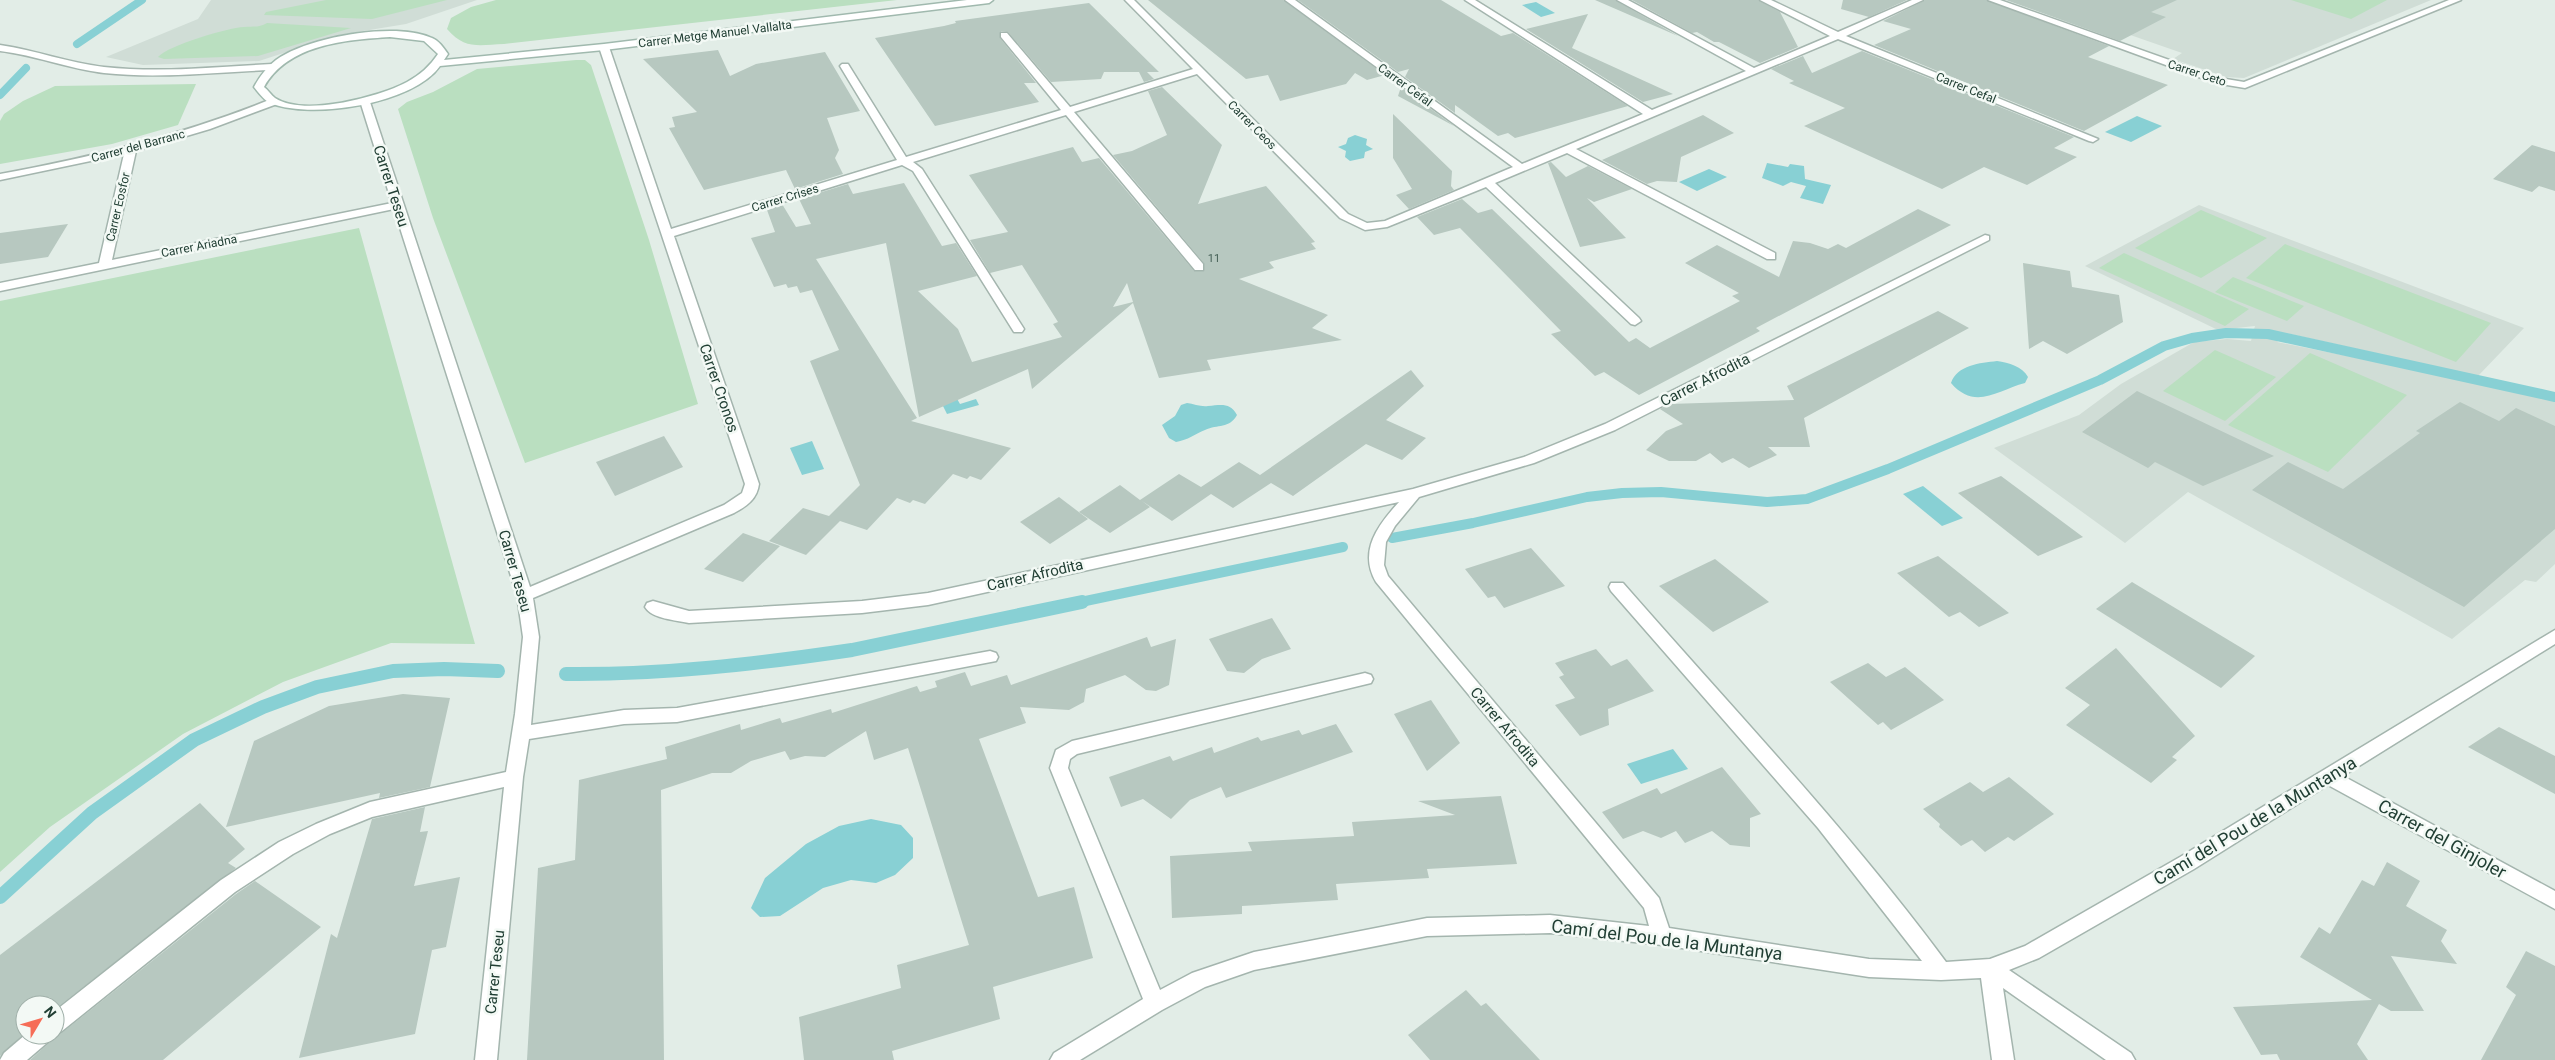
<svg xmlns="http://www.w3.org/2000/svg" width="2555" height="1060" viewBox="0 0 2555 1060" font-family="Roboto,sans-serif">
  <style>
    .built { fill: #d0ddd6 }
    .green { fill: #badfc0 }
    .water { fill: #88d0d4 }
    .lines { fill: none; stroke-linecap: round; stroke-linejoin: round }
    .stream-far2 { stroke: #88d0d4; stroke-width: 8 }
    .stream-far1 { stroke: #88d0d4; stroke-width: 10 }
    .stream { stroke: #88d0d4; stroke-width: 14 }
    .building { fill: #b7c8c0; fill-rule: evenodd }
    .street-casing { stroke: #a4b5ae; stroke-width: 3 }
    .secondary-casing { stroke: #a0b9ae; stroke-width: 3 }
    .street { fill: #fff; fill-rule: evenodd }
    .secondary { fill: #fff; fill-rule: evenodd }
    .labels { text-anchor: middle; stroke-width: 5; stroke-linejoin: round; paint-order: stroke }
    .far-number-label { font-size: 11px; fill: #466157 }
    .far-street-label { font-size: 12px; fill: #213f34; stroke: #f3f9f5 }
    .street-label { font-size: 15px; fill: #213f34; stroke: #f3f9f5 }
    .near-street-label { font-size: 18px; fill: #213f34; stroke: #f3f9f5 }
  </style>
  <rect width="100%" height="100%" fill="#e2ede7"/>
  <g class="built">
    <path d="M 211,0 L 477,0 L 406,24 L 339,35 L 259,61 L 143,65 L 106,57 L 198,19 Z"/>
    <path d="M 2030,0 L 2431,0 L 2244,78 L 2226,77 L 2173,59 L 2182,53 Z"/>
    <path d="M 2199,205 L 2524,328 L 2478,376 L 2286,333 L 2277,342 L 2462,379 L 2555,401 L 2555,564 L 2536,582 L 2525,580 L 2452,639 L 2188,492 L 2125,543 L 1994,448 L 2079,415 L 2121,384 L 2194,342 L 2227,339 L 2251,341 L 2255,326 L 2218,330 L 2085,266 Z"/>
  </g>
  <g class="green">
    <path d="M 326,0 L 447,0 L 372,19 L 264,15 L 266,12 Z"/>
    <path d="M 496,0 L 897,0 L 504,44 C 479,45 465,50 447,29 L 451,18 L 471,7 Z"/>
    <path d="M 2291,0 L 2387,0 L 2351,19 Z"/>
    <path d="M 267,23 L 351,28 L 258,56 L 164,59 L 158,57 C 169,45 227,28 244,27 C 253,26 259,28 267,23 Z"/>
    <path d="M 576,60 L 585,60 L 591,65 L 649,240 L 698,404 L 525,463 L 433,218 L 398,109 L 407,102 L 433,92 L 477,69 Z"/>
    <path d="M 196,84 L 178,125 L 112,144 L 0,164 L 0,121 L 4,114 L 23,101 L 55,86 Z"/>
    <path d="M 2201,210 L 2267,238 L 2201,278 L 2135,248 Z"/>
    <path d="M 359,228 L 475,644 L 391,643 L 283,682 L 183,734 L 50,827 L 0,872 L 0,301 Z"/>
    <path d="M 2285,244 L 2491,323 L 2456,362 L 2246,278 Z"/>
    <path d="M 2124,253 L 2249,309 L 2225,326 L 2099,268 Z"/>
    <path d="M 2233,277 L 2304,306 L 2287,321 L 2215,292 Z"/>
    <path d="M 2215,350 L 2276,377 L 2225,421 L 2163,391 Z"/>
    <path d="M 2310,353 L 2407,395 L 2328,472 L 2228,425 Z"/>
  </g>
  <g class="water">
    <path d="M 1536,2 L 1555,13 L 1541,17 L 1522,5 Z"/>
    <path d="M 2137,116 L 2162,126 L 2131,142 L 2105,132 Z"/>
    <path d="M 1355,135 L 1367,139 L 1366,145 L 1373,149 L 1365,152 L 1364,158 L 1350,161 L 1345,157 L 1346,151 L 1338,147 L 1346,144 L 1348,138 Z"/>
    <path d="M 1767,163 L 1788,167 L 1790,164 L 1804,166 L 1805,179 L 1831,185 L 1823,204 L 1800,198 L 1806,186 L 1791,182 L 1783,186 L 1762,178 Z"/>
    <path d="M 1709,169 L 1727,177 L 1697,191 L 1679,182 Z"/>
    <path d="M 1997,361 C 2009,363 2022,366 2028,377 L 2025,383 C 1998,390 1975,411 1951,383 C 1957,365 1980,363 1997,361 Z"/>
    <path d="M 952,390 L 960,404 L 976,399 L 979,405 L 947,414 L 937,394 Z"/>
    <path d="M 1187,403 C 1194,404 1201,407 1208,406 C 1221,405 1230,402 1237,415 C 1229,429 1218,424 1205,430 C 1195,434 1188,440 1176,442 L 1169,438 L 1162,425 L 1175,416 L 1181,405 Z"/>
    <path d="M 812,441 L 824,469 L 802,475 L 790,448 Z"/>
    <path d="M 1923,486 L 1963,518 L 1942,526 L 1903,494 Z"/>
    <path d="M 1673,749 L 1688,769 L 1641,784 L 1627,764 Z"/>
    <path d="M 871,819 L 901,825 L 913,838 L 913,858 L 895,875 L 876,883 L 851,880 L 823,888 L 780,916 L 760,917 L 751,908 L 765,878 L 806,844 L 839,826 Z"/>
  </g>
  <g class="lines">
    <g class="stream-far2">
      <path d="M 77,44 L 142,0"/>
      <path d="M 0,95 L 26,68"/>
    </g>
    <g class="stream-far1">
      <path d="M 1392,538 L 1473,523 L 1587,497 L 1622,493 L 1661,492 L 1767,502 L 1807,499 L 1888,469 L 2100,380 L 2164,346 L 2192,338 L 2226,333 L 2268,334 L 2555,397"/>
      <path d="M 1076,603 L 1343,547"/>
    </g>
    <g class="stream">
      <path d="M 566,674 C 662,675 757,664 852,650 L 1082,602"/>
      <path d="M 0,897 L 92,813 L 194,740 L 263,707 L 317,687 L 393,671 L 444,669 L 498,671"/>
    </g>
  </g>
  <g class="building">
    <path d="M 1148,0 L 1283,0 L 1385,75 L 1367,80 L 1355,73 L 1346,84 L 1280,101 L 1268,75 L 1246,79 Z"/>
    <path d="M 1298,0 L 1441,0 L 1501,36 L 1513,33 L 1628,106 L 1515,138 L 1508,133 L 1498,136 L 1455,105 L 1455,113 L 1405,77 L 1409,69 L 1398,72 Z"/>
    <path d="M 1595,0 L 1615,0 L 1678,36 Z"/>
    <path d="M 1632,0 L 1758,0 L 1780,12 L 1798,47 L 1760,63 L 1719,42 L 1714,42 L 1697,32 L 1692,33 Z"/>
    <path d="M 1843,0 L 1907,0 L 1869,17 L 1841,9 Z"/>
    <path d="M 1925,0 L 1986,0 L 2109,46 L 2088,57 L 2168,85 L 2084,131 L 1874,45 L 1911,29 L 1883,21 Z"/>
    <path d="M 2006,0 L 2177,0 L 2151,12 L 2166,17 L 2120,41 Z"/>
    <path d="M 1089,3 L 1159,72 L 1147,72 L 1154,79 L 1144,82 L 1139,72 L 1104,72 L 1101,79 L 1051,82 L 1008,32 L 1001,31 L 1000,38 L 1036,83 L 1024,83 L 1039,102 L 935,126 L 875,38 L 944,26 L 956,23 L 955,21 Z"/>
    <path d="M 1588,14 L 1572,48 L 1673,94 L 1643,102 L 1526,29 Z"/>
    <path d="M 718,50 L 730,76 L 756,64 L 825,52 L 860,111 L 827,118 L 839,150 L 835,158 L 843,174 L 795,189 L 786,170 L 704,190 L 669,128 L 675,127 L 672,117 L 697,112 L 643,59 Z"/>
    <path d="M 1862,51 L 2074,137 L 2054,148 L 2077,157 L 2027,185 L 1984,167 L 1942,189 L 1804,126 L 1845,108 L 1789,83 L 1794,81 L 1771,69 L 1803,56 L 1812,73 Z"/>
    <path d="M 1162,87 L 1222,145 L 1198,204 L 1266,186 L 1315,242 L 1311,243 L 1316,249 L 1269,262 L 1274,268 L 1239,279 L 1328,315 L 1312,328 L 1342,340 L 1207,360 L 1211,370 L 1159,378 L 1133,303 L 1032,389 L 1028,369 L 919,417 L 886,243 L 816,259 L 917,418 L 911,421 L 1011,448 L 981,480 L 970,476 L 967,479 L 953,474 L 925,504 L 913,500 L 910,503 L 897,498 L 867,530 L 840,521 L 806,555 L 769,541 L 803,508 L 829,516 L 860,485 L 810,361 L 839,350 L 812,290 L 800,293 L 797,286 L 788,288 L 786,284 L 774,287 L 751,238 L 775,232 L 767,210 L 782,204 L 796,227 L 811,224 L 799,199 L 848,184 L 853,194 L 904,183 L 942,246 L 956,243 L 977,276 L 918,291 L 958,329 L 972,362 L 1062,337 L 1053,324 L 1058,322 L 1022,265 L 990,273 L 970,240 L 1008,232 L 969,175 L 1073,147 L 1082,162 L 1099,158 L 1194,271 L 1204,271 L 1204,263 L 1113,155 L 1132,151 L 1167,135 L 1148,91 ZM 1127,283 L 1133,302 L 1113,307 Z"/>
    <path d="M 1401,87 L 1454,126 L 1398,96 Z"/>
    <path d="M 1393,114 L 1452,171 L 1451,186 L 1454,190 L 1409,209 L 1396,195 L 1412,189 L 1393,158 Z"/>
    <path d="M 1703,115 L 1734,133 L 1681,157 L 1677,182 L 1657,181 L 1647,184 L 1602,160 Z"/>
    <path d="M 2532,145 L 2555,152 L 2555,191 L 2539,186 L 2532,192 L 2493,179 Z"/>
    <path d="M 1551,162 L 1566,177 L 1588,166 L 1632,189 L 1594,202 L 1587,198 L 1626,238 L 1580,247 L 1548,163 Z"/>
    <path d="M 1462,199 L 1478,213 L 1492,209 L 1629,342 L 1636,338 L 1650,348 L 1740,301 L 1732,296 L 1739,293 L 1685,263 L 1717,245 L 1779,277 L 1793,241 L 1810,243 L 1828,249 L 1838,244 L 1846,248 L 1918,209 L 1951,225 L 1756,328 L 1760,331 L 1639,395 L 1604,372 L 1595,376 L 1551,334 L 1561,331 L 1460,228 L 1434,235 L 1417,217 Z"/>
    <path d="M 68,224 L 48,257 L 0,264 L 0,233 Z"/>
    <path d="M 2023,263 L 2070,271 L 2072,287 L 2119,295 L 2123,322 L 2067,354 L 2043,341 L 2029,349 Z"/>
    <path d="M 1938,311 L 1969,328 L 1804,418 L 1810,447 L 1768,447 L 1777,455 L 1749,468 L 1733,458 L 1722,463 L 1710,453 L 1696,461 L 1669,461 L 1646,450 L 1666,431 L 1683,424 L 1660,409 L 1669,404 L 1794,400 L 1787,386 Z"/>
    <path d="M 1411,370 L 1424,386 L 1386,420 L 1426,438 L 1402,460 L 1366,444 L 1293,496 L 1271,483 L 1233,508 L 1211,494 L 1172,521 L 1142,501 L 1150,507 L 1110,533 L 1079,512 L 1120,485 L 1140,500 L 1179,474 L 1201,487 L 1239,462 L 1260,475 Z"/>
    <path d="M 2137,391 L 2274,456 L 2203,486 L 2155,462 L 2148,468 L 2082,432 Z"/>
    <path d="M 2460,402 L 2499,421 L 2516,408 L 2555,426 L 2555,529 L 2464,607 L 2252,490 L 2288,462 L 2343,489 L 2420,433 L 2416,431 Z"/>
    <path d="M 664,436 L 683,467 L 615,496 L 596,462 Z"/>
    <path d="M 2001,476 L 2083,537 L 2038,556 L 1958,493 Z"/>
    <path d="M 1059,497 L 1088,519 L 1050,544 L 1020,522 Z"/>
    <path d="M 743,533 L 780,546 L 743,582 L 704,569 Z"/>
    <path d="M 1531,548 L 1565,586 L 1504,608 L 1495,596 L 1488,598 L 1465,569 Z"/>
    <path d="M 1938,556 L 2009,613 L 1979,627 L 1960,612 L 1949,617 L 1897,573 Z"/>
    <path d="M 1715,559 L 1769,602 L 1713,632 L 1659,586 Z"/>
    <path d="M 2132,582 L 2255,656 L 2221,688 L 2096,609 Z"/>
    <path d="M 1272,618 L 1291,649 L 1262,659 L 1244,673 L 1227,671 L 1209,639 Z"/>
    <path d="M 1147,637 L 1151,647 L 1176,639 L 1169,685 L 1156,691 L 1146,690 L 1125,675 L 1086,689 L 1084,702 L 1069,710 L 1020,707 L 1026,723 L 979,739 L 1038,897 L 1074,887 L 1093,958 L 993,987 L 1000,1019 L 892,1051 L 894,1060 L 804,1060 L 799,1017 L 901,988 L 897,965 L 969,945 L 908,748 L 874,760 L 866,731 L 825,757 L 805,756 L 790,760 L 785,751 L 751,761 L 731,773 L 712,773 L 661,790 L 664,1060 L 527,1060 L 538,868 L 575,860 L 579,780 L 667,759 L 665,747 L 740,724 L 741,730 L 780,718 L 782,723 L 831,709 L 832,713 L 917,686 L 920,692 L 937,687 L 935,681 L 965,672 L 971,686 L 1007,675 L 1011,685 Z"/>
    <path d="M 2116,648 L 2195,736 L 2172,757 L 2177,760 L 2151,783 L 2066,725 L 2090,705 L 2065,688 Z"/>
    <path d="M 1596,649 L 1611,666 L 1627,659 L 1654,691 L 1608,709 L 1609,725 L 1580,736 L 1555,705 L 1575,698 L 1559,677 L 1564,675 L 1555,663 Z"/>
    <path d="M 1868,663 L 1886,677 L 1905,667 L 1944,700 L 1891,730 L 1883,722 L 1878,725 L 1830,682 Z"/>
    <path d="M 403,694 L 450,698 L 430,787 L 379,798 L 380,793 L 226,827 L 254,741 L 329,706 Z"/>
    <path d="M 1431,700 L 1460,743 L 1427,771 L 1394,714 Z"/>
    <path d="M 1336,724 L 1353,752 L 1226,798 L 1221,787 L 1190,800 L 1171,819 L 1143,799 L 1121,807 L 1109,777 L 1170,756 L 1173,761 L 1212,747 L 1214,753 L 1258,737 L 1261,741 L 1299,730 L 1302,735 Z"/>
    <path d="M 2499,727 L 2555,756 L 2555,794 L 2468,747 Z"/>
    <path d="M 1722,767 L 1761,814 L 1750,818 L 1750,847 L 1730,845 L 1712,831 L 1685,843 L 1676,831 L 1661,838 L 1643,831 L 1623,839 L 1602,812 L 1657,788 L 1661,794 Z"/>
    <path d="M 2009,777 L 2054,814 L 2014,841 L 2008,837 L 1985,852 L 1972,840 L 1961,846 L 1939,827 L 1940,824 L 1923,809 L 1970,782 L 1983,792 Z"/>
    <path d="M 1501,796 L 1517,864 L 1427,869 L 1429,878 L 1336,884 L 1338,900 L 1242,906 L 1242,914 L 1172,918 L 1170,856 L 1252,851 L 1248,842 L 1354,836 L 1352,822 L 1455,815 L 1418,801 Z"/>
    <path d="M 200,803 L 245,849 L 228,863 L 236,868 L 55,1009 L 55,1005 L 25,1005 L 25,1033 L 0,1056 L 0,955 Z"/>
    <path d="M 425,807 L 420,832 L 428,831 L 414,886 L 460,877 L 446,947 L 432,950 L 415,1034 L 299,1058 L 331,934 L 337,938 L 372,819 Z"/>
    <path d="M 2387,862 L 2420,881 L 2406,906 L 2447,930 L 2441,941 L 2457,964 L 2391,956 L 2424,1011 L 2391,1011 L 2379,1004 L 2357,1044 L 2368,1060 L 2280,1060 L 2277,1054 L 2261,1055 L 2233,1007 L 2372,1000 L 2300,957 L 2319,927 L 2330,934 L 2362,880 L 2374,886 Z"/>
    <path d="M 255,881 L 321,927 L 163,1060 L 30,1060 L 49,1043 L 53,1035 L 63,1032 L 236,894 Z"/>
    <path d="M 2526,951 L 2555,966 L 2555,1060 L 2481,1060 L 2516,995 L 2506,987 Z"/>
    <path d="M 1466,990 L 1481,1006 L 1486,1003 L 1540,1060 L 1430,1060 L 1408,1035 Z"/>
  </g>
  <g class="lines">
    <defs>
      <g id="street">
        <path d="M 1125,0 L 1134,0 L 1348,214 L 1367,223 L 1385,221 L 1513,167 L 1285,0 L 1295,0 L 1522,164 L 1643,114 L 1465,0 L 1475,0 L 1652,110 L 1746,71 L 1617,0 L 1628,0 L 1754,68 L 1830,36 L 1760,0 L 1771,0 L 1838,32 L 1912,0 L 1923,0 L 1846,36 L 2098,139 L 2093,142 L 2089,141 L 1838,39 L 1576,149 L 1775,253 L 1775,259 L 1767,259 L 1567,153 L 1495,183 L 1639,318 L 1641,321 L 1635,325 L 1631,324 L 1486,187 L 1387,227 L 1365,230 L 1340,218 L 1197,74 L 1074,112 L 1203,264 L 1203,270 L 1195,270 L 1066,115 L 913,162 L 922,169 L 1024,329 L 1022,332 L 1014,332 L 913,171 L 902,165 L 674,236 L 759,484 C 757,499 747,506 734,513 L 533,598 L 539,637 L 531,725 L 624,710 L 677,708 L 990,651 L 996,653 L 998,657 L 996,661 L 677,722 L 624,724 L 529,739 L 523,777 L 497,1060 L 475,1060 L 504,787 L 372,817 L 330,834 L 293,854 L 235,892 L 62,1031 L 55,1034 L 55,1011 L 221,880 L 279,842 L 316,824 L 370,802 L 506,772 L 515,714 L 523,637 L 517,595 L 394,209 L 0,291 L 0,283 L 99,263 L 124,154 L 0,180 L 0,174 C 93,157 182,135 269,100 L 277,100 L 277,104 L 210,129 L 136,151 L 112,260 L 392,203 L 360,101 L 369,99 L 530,587 L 724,505 L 742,493 L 745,484 L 599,47 L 601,45 L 609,47 L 671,229 L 897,160 L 840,66 L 842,64 L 848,64 L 906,157 L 1061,110 L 1001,37 L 1001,33 L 1007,33 L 1070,107 L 1193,69 Z"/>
        <path d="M 1988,0 L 2000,0 L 2220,78 L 2244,82 L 2449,0 L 2461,0 L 2245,88 L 2215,83 Z"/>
        <path d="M 0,45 C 35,50 69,63 104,67 C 160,73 216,67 272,64 L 277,67 L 272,70 C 216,72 160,79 104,73 C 69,69 35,55 0,51 Z"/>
        <path d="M 1985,235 L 1989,236 L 1989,240 L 1615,430 L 1534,463 L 1419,497 L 1395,526 L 1386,542 L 1384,565 L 1388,576 L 1659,898 L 1669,928 L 1869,959 L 1922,961 L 1818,828 L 1611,591 L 1609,587 L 1611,583 L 1623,583 C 1732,708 1847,828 1946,962 L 1990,959 L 2025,946 L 2180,857 L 2555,630 L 2555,644 L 2343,776 L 2555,891 L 2555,909 L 2328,785 L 2194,869 L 2039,958 L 2009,970 L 2131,1053 L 2135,1060 L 2106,1060 L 2003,988 L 2014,1060 L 1992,1060 L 1981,978 L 1941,980 L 1869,977 L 1662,945 L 1550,933 L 1427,936 L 1254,970 L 1205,987 L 1162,1010 L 1080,1060 L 1050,1060 L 1054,1053 L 1143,999 L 1050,768 L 1056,750 L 1072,741 L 1365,673 L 1371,675 L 1373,679 L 1371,683 L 1077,754 L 1070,759 L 1068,768 L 1160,990 L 1192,973 L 1254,952 L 1427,918 L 1550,915 L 1649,926 L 1644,908 L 1376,582 C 1358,551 1378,525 1399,502 L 928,605 L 862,613 L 689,623 C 676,620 652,619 645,607 L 647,603 L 653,601 L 689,611 L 862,601 L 928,593 L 1413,489 L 1524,457 L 1605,424 Z"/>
        <path d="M 25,1035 L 51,1035 L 48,1042 L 27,1060 L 0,1060 L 4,1053 Z"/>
      </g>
      <path id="secondary" d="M 967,0 L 993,0 L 989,3 L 604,50 L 440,66 C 414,104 311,120 270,103 C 264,100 258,92 254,87 C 260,76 266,68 276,60 C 307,37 396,21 432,38 C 439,41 443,47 448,54 L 444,60 L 604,44 ZM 390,37 L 424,41 L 438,54 C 430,66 420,75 407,82 C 379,97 304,117 275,98 C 271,95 268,90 264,87 C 288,44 346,40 390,37 Z"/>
    </defs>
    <use href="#street" class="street-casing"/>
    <use href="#secondary" class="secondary-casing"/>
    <use href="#street" class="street"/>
    <use href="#secondary" class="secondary"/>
  </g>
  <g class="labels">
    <g class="far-number-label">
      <text x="1214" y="262">11</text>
    </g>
    <g class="far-street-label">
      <text transform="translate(715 34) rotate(-7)" y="4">Carrer Metge Manuel Vallalta</text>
      <text transform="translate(2197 73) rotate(18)" y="4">Carrer Ceto</text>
      <text transform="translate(1405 85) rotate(36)" y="4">Carrer Cefal</text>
      <text transform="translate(1966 88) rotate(22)" y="4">Carrer Cefal</text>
      <text transform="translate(1252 125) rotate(45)" y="4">Carrer Ceos</text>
      <text transform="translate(138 146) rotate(-15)" y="4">Carrer del Barranc</text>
      <text transform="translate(785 198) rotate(-17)" y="4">Carrer Crises</text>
      <text transform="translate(118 207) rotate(-77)" y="4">Carrer Eosfor</text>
      <text transform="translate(199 246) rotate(-11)" y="4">Carrer Ariadna</text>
    </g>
    <g class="street-label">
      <text transform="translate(391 186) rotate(72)" y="5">Carrer Teseu</text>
      <text transform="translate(1705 380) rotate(-27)" y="5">Carrer Afrodita</text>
      <text transform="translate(719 388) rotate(71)" y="5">Carrer Cronos</text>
      <text transform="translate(515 571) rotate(74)" y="5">Carrer Teseu</text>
      <text transform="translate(1035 575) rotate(-13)" y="5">Carrer Afrodita</text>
      <text transform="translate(1505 727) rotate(50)" y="5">Carrer Afrodita</text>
      <text transform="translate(495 972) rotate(-84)" y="5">Carrer Teseu</text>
    </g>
    <g class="near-street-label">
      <text transform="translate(2255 821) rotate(-31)" y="6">Camí del Pou de la Muntanya</text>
      <text transform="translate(2442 839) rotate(29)" y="6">Carrer del Ginjoler</text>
      <text transform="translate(1667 940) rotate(7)" y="6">Camí del Pou de la Muntanya</text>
    </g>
  </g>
  <g transform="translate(40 1020) rotate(52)"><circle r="24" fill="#f3f9f5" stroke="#9fafa8"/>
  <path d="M0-4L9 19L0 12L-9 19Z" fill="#f66d57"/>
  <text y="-8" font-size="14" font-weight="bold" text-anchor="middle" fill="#213f34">N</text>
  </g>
</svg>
